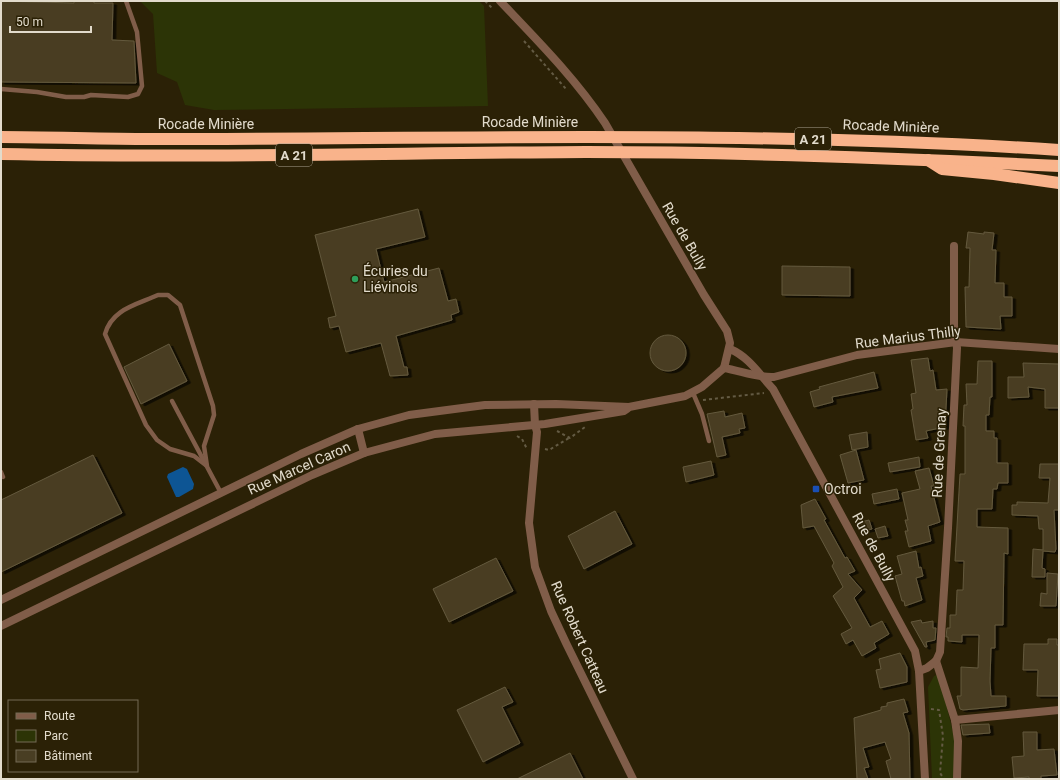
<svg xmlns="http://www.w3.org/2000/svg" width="1060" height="780" viewBox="0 0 1060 780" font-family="Roboto,sans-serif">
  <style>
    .green { fill: #2c3406 }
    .water { fill: #0d5594 }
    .building { fill: #493e23; stroke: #64593d; filter: url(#shadow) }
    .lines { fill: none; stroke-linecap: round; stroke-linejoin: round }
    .path { stroke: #645b44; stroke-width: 2; stroke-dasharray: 3 3; stroke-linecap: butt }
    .service { stroke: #805d49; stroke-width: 4.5 }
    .minor { stroke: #805d49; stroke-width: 8 }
    .motorway { stroke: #f9b38b; stroke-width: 12 }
    .leisure-dot { fill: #2e9e5b; stroke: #2b2106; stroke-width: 1.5 }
    .transit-dot { fill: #1a4fb4; stroke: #2b2106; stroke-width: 1.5 }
    .labels { text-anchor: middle; stroke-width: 3; stroke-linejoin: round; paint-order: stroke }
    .shield { fill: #2b2106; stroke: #aba391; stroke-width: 1 }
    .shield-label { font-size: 13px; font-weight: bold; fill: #e2dbcc }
    .street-label { font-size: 14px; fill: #e2dbcc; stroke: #2b2106 }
    .poi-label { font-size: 14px; fill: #e2dbcc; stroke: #2b2106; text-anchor: start }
  </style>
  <defs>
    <filter id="shadow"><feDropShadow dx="3.5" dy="2" stdDeviation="0" flood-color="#0009"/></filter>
  </defs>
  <rect width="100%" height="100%" fill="#2b2106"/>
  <g class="green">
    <path d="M 140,1 L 479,1 L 484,6 L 488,106 L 214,110 L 185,105 L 177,82 L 157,73 L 153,14 Z"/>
    <path d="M 939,674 L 955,741 L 955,779 L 932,779 L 928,687 L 934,676 Z"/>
  </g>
  <path class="water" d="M 183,467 L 187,469 L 194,484 L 193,489 L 179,497 L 176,497 L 167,477 L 168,474 Z"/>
  <g class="building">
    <path d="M 1,1 L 74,3 L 74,1 L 94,1 L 94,3 L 113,3 L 112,40 L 134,41 L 136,83 L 1,82 Z"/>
    <path d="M 418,209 L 425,237 L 376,249 L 384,282 L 439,268 L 448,301 L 456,299 L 459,312 L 451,315 L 452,320 L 396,336 L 404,367 L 407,367 L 408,375 L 390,376 L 381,343 L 346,352 L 339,326 L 330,328 L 328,318 L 336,316 L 315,235 Z"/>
    <path d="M 968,232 L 984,234 L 984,232 L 994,233 L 992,250 L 996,250 L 995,283 L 1004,283 L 1004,297 L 1012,297 L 1012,316 L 1000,316 L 1001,329 L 966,327 L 965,287 L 969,287 L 970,248 L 966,248 Z"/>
    <path d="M 782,266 L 850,267 L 850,296 L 782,295 Z"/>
    <circle cx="668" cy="353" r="18"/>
    <path d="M 169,344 L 187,381 L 141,404 L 124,367 Z"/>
    <path d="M 928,358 L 930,371 L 933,370 L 936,390 L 947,389 L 945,427 L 926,431 L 928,438 L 916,440 L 911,410 L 913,409 L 911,394 L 916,393 L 911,360 Z"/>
    <path d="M 978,361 L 992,361 L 992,397 L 990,397 L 989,415 L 986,415 L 986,431 L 994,431 L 994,438 L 997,438 L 997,463 L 1008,463 L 1008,483 L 998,483 L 997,489 L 993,489 L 992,509 L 977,509 L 977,527 L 1008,528 L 1008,554 L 1004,553 L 1003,625 L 995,625 L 995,648 L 991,648 L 990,681 L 991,696 L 1006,696 L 1006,706 L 963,710 L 960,709 L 957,696 L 961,696 L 961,667 L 978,668 L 979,635 L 962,635 L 962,642 L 948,641 L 948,637 L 946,637 L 947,628 L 950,628 L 950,615 L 956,615 L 957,590 L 963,590 L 964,561 L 955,561 L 960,474 L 965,474 L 965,426 L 963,426 L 964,405 L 967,405 L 966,384 L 977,384 Z"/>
    <path d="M 1023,363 L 1059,364 L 1059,408 L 1045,408 L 1045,389 L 1028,387 L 1029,397 L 1008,398 L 1008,377 L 1024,377 Z"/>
    <path d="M 874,372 L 878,388 L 832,397 L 833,402 L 814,407 L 810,392 L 820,389 L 819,387 Z"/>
    <path d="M 724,411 L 725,417 L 742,413 L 745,428 L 739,429 L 740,433 L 722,437 L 726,455 L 717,457 L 707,414 Z"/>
    <path d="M 867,432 L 868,447 L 852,450 L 849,435 Z"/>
    <path d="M 856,450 L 864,480 L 848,483 L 840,455 Z"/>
    <path d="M 93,455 L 122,513 L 1,572 L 1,500 Z"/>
    <path d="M 919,457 L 920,467 L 890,472 L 888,463 Z"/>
    <path d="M 711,461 L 714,475 L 686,482 L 683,467 Z"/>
    <path d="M 1040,464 L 1059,464 L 1059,510 L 1054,510 L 1056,549 L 1055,552 L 1043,551 L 1042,568 L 1045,569 L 1045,577 L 1032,577 L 1033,549 L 1043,550 L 1043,529 L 1039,529 L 1038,516 L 1012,515 L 1012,505 L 1017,505 L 1017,502 L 1048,503 L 1050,478 L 1039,478 Z"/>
    <path d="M 929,468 L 934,486 L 931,486 L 940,522 L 928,526 L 931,541 L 909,547 L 905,531 L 908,531 L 905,520 L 908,520 L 902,493 L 920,489 L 915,471 Z"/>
    <path d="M 897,489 L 899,499 L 874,504 L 872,494 Z"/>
    <path d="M 815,499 L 826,519 L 824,520 L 845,558 L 847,557 L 855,571 L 848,574 L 862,590 L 854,598 L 870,627 L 882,621 L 889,634 L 874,643 L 876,648 L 862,656 L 853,640 L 846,644 L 841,634 L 852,628 L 833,596 L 843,587 L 832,566 L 834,563 L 814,526 L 803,528 L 801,505 Z"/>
    <path d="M 615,511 L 632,544 L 584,569 L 568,536 Z"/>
    <path d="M 869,520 L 872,529 L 863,531 L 861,522 Z"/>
    <path d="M 885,526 L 888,536 L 878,538 L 875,529 Z"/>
    <path d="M 916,551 L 919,568 L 921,567 L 923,576 L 916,578 L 922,600 L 905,606 L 904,601 L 902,601 L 895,576 L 902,574 L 897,556 Z"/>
    <path d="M 496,558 L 513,591 L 449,622 L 433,589 Z"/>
    <path d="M 1047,573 L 1058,574 L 1056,606 L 1040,606 L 1041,593 L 1047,594 Z"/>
    <path d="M 921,620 L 922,623 L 933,621 L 933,628 L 936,628 L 935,640 L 926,642 L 927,647 L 925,647 L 911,622 Z"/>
    <path d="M 1048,639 L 1057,639 L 1057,645 L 1059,645 L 1059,696 L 1037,696 L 1038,670 L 1023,670 L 1024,644 L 1048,644 Z"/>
    <path d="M 900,653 L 907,667 L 907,682 L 880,688 L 876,670 L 881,669 L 879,659 Z"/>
    <path d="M 505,687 L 513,702 L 502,707 L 520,743 L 483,762 L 457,710 Z"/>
    <path d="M 904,699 L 908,712 L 903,713 L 909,733 L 910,779 L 891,779 L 886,761 L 891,759 L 885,742 L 863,748 L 869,767 L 864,768 L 868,779 L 857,779 L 854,718 L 881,710 L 881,707 L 887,706 L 887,703 Z"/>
    <path d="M 989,724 L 990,733 L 963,735 L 961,725 Z"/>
    <path d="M 1023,732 L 1037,732 L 1037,750 L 1054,749 L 1057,775 L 1041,776 L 1041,779 L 1029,779 L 1029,777 L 1014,778 L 1012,757 L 1024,756 Z"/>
    <path d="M 570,753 L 583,779 L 517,779 Z"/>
  </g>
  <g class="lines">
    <g class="path">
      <path d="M 485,1 L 493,9"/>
      <path d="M 524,41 L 566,89"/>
      <path d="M 703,400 L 764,393"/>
      <path d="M 557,431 L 570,438 L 585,427"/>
      <path d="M 517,436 L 522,439 L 527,449"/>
      <path d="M 545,449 L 549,450 L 569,438"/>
      <path d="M 931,709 L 939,710 L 943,736 L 940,773 L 944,779"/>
    </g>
    <g class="service">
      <path d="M 1,89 L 37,92 L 66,97 L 84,97 L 91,95 L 128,97 L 138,94 L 142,86 L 137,32 L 126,1"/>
      <path d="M 158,295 L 168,295 L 180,305 L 213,406 L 214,415 L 204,446 L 207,466 L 194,456 L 170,449 L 157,440 L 146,425 L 105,334 C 112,309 136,305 158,295 Z"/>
      <path d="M 693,393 L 702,414 L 709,441"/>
      <path d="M 172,401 L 221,493"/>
      <path d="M 1,472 L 3,477"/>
    </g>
    <g class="minor">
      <path d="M 500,1 C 537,40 575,78 605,123 L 704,295 L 727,331 L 730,343 L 724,368"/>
      <path d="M 730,349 C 749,357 759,374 773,389 L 915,651 L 919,671 L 925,779"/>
      <path d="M 724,368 C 741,371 757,378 774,377 L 857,355 L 956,342 L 1059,349"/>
      <path d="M 534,404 L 535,425 L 537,432 L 529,523 L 535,567 L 551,611 L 566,643 L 633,779"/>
      <path d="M 358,429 L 364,453"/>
      <path d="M 1,600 L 301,454 L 358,429 L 409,415 L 485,405 L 556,404 L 629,407 L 685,396 L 702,387 L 724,368"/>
      <path d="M 1,626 L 312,475 L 364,453 L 435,434 L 545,424 L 624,411 L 627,409"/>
      <path d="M 936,661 L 940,652 L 948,528 L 957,348 L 954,326 L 954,246"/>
      <path d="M 936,661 L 955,720 L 958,741 L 957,779"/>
      <path d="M 919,671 L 927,668 L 936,661"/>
      <path d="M 955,720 L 1059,710"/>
    </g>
    <g class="motorway">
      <path d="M 1,137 C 51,137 100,139 150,139 C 453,139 756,130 1059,150"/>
      <path d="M 1,154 C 196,158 391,153 586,152 C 744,152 901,158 1059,166"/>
      <path d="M 928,160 L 942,169 L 994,174 L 1059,183"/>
    </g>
  </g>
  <circle class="leisure-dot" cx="355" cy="279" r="4"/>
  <rect class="transit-dot" x="812" y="485" width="8" height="8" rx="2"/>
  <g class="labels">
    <g class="shield">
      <rect x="795" y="128" width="36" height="22" rx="3"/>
      <rect x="276" y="144" width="36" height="22" rx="3"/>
    </g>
    <g class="shield-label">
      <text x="813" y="144">A 21</text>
      <text x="294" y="160">A 21</text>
    </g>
    <g class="street-label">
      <text x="530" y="127">Rocade Minière</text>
      <text x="206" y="129">Rocade Minière</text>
      <text transform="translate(891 126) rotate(2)" y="5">Rocade Minière</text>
      <text transform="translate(685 236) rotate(60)" y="5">Rue de Bully</text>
      <text transform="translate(908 337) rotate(-7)" y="5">Rue Marius Thilly</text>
      <text transform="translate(939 453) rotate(-87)" y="5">Rue de Grenay</text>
      <text transform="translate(299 468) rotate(-24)" y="5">Rue Marcel Caron</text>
      <text transform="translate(874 547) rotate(62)" y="5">Rue de Bully</text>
      <text transform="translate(580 637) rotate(66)" y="5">Rue Robert Catteau</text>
    </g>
    <g class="poi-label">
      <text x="363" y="276">Écuries du<tspan x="363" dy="16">Liévinois</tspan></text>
      <text x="824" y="494">Octroi</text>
    </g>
  </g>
  <rect width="1060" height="780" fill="none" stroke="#e2dbcc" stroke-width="4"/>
  <rect x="8" y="700" width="130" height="72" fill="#2b2106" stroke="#746b55"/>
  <rect x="16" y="713" width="20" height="6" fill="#805d49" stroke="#746b55"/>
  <text x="44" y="720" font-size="12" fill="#e2dbcc">Route</text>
  <rect x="16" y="730" width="20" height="12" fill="#2c3406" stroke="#746b55"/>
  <text x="44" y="740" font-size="12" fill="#e2dbcc">Parc</text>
  <rect x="16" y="750" width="20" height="12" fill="#493e23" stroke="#746b55"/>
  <text x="44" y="760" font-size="12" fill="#e2dbcc">Bâtiment</text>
  <path d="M10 26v6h81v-6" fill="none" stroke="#e2dbcc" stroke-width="2"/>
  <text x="16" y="26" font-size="12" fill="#e2dbcc" stroke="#2b2106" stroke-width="3" paint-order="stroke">50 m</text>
</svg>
